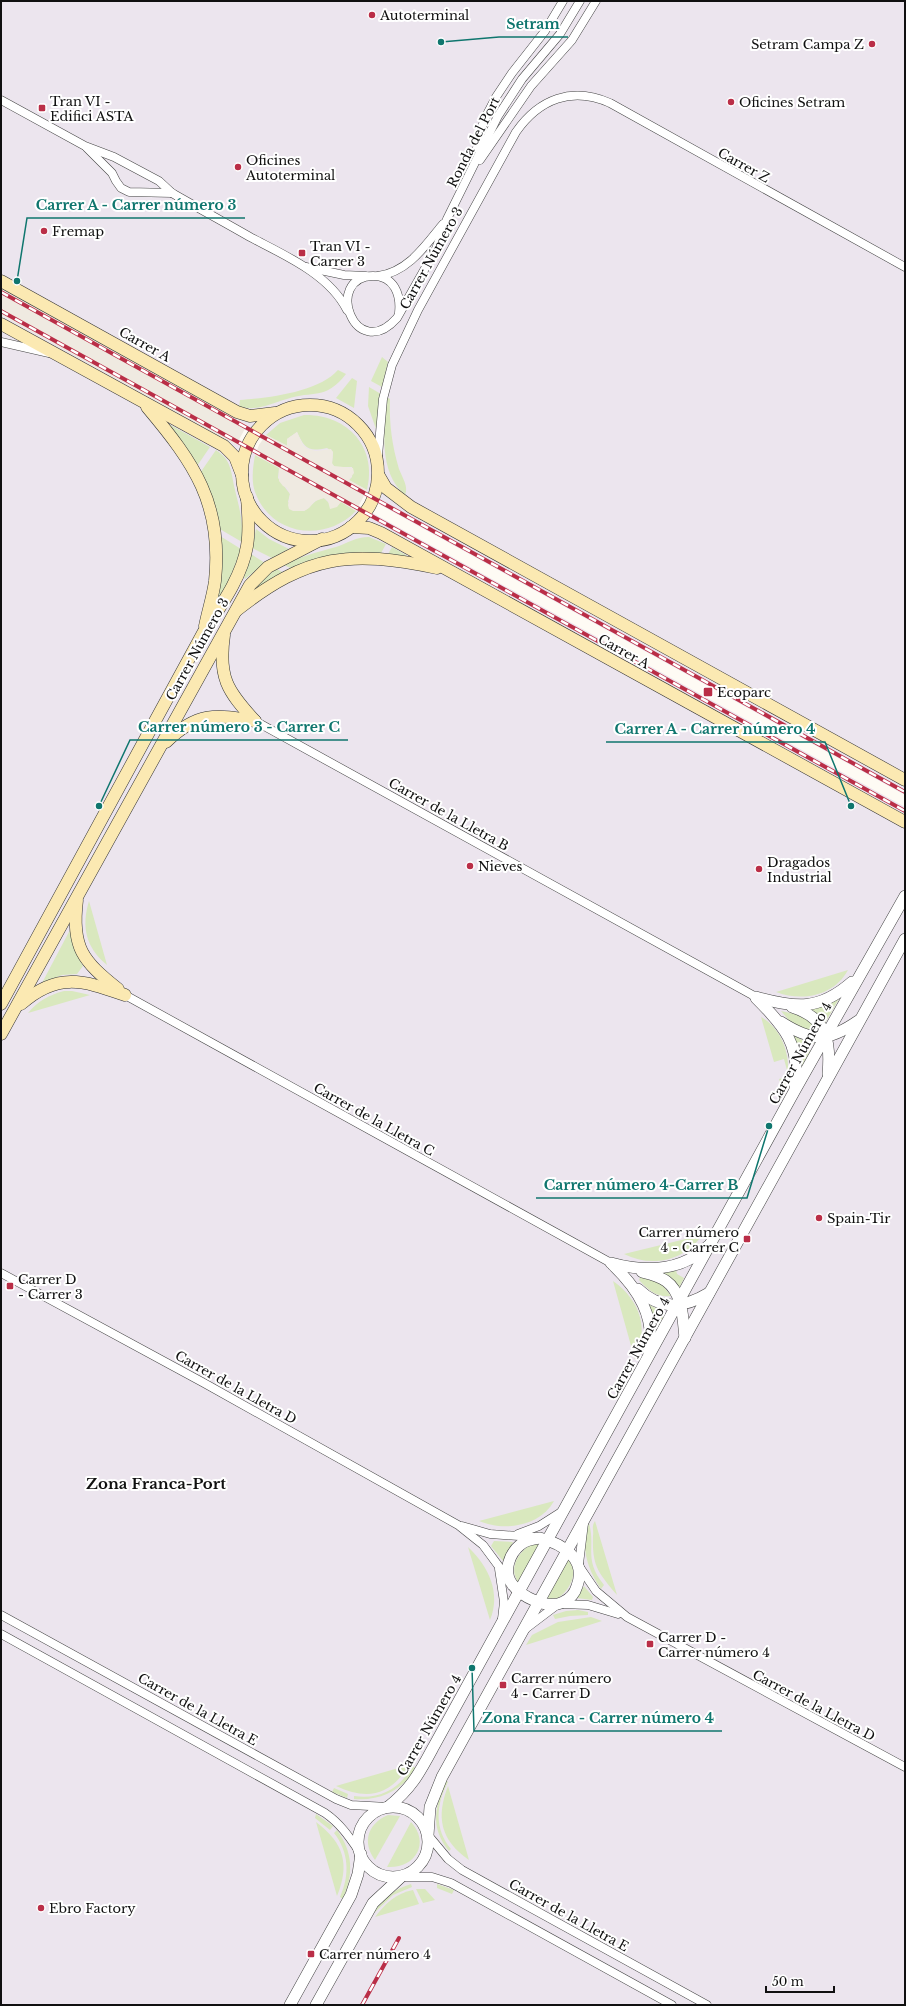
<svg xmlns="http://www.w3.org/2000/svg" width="906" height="2006" viewBox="0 0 906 2006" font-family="'Libre Baskerville',serif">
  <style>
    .industrial { fill: #ece5ee }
    .green { fill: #d9e8be }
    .plaza { fill: #efeae1 }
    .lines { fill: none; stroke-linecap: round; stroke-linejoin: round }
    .minor-casing { stroke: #434343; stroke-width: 9 }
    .tertiary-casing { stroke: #434343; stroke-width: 12 }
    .secondary-casing { stroke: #323232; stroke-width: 13 }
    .minor { stroke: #fff; stroke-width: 8 }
    .tertiary { stroke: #fff; stroke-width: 11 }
    .secondary { stroke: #fbe9b2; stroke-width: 12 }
    .rail-casing { stroke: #ba2e47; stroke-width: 4 }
    .rail { stroke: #fff; stroke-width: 2.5; stroke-dasharray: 8; stroke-linecap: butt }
    .poi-dot { fill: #ba2e47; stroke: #fff; stroke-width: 1.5 }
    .labels { text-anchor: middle; stroke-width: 4; stroke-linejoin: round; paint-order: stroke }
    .poi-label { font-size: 13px; fill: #101010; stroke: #fff; text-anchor: start }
    .street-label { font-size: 13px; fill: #101010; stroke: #fff }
    .quarter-label { font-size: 15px; font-weight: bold; fill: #101010; stroke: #fff }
    .leader { fill: none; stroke: #0f766e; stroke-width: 1.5 }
    .callout-dot { fill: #0f766e; stroke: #fff; stroke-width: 1.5 }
    .callout-label { font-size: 14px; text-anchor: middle; font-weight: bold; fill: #0f766e; stroke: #fff; stroke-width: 4; stroke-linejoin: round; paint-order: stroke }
  </style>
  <rect width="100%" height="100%" fill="#fefbf4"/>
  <g class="industrial">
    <path d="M 1,1 L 905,1 L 905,795 L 1,295 Z"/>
    <path d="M 1,308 L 905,807 L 905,2005 L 1,2005 Z"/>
  </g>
  <g class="green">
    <path d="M 382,357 L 388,362 L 382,387 L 371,381 Z"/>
    <path d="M 338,370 L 346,374 C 325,401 313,390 287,399 C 269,404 258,411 239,407 L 240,400 C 268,398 319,392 338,370 Z"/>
    <path d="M 352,378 L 357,381 L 354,408 L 336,398 Z"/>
    <path d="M 369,387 L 381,394 L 377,432 L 368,406 Z"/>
    <path d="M 387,397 L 390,399 C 389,423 392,446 399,469 C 402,477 409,487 405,495 C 378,472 384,429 387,397 Z"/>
    <path d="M 304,415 C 347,414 378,447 367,490 L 349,480 L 352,477 L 352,467 L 335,467 L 332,464 L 333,452 L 327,448 C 308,452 305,449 297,432 L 287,439 L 288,446 L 266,435 L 280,423 Z"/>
    <path d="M 167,423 L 210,447 L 197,466 Z"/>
    <path d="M 216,450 C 232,460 231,473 235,490 C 240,511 243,520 242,542 L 218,528 L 200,473 Z"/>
    <path d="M 255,455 L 279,468 L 278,478 L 290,494 L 288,502 L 304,511 C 312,507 314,499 324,498 L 329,503 L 341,502 L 356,511 C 325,543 271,536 255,492 C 251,480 253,467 255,455 Z"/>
    <path d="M 256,529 L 269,539 L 289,549 L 272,558 L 252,548 Z"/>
    <path d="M 220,536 L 241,549 L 232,573 L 216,609 Z"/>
    <path d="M 369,537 L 386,544 L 380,555 L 292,569 L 284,565 C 301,556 318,552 336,547 C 348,543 356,537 369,537 Z"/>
    <path d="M 392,547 L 406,555 L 407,557 L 387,556 Z"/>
    <path d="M 251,554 L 265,563 L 245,579 L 244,577 Z"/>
    <path d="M 277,569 L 284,573 L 253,590 L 263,578 Z"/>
    <path d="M 89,901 L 107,965 C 86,948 81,927 89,901 Z"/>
    <path d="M 71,928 L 75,951 L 83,966 L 77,974 L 62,975 L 42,983 Z"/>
    <path d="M 848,970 C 834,996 802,1002 776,992 Z"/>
    <path d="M 64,991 L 72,991 L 90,995 L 28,1013 C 38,1001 49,995 64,991 Z"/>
    <path d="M 840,997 L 825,1023 L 819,1016 L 807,1009 Z"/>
    <path d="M 781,1011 C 799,1015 808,1016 818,1032 L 814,1033 L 792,1024 Z"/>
    <path d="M 761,1017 C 785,1030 795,1066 783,1090 L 779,1079 L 786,1077 L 788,1074 L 784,1059 L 774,1062 Z"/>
    <path d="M 793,1035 L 802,1040 L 815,1043 L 798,1050 Z"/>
    <path d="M 811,1050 L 800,1069 L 800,1055 Z"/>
    <path d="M 702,1235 C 685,1261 651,1268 624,1254 Z"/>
    <path d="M 676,1270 L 677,1274 L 684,1278 L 679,1288 L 660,1273 Z"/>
    <path d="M 640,1277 L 661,1283 L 671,1296 C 657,1298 648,1290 639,1280 Z"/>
    <path d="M 613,1281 C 641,1301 649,1329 635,1360 Z"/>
    <path d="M 648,1304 L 665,1313 L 659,1325 L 653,1325 Z"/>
    <path d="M 554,1501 C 540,1526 505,1532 479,1521 Z"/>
    <path d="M 595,1521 L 617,1595 C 598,1572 592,1566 593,1536 C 594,1529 591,1527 595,1521 Z"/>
    <path d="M 589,1523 C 596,1548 583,1559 604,1585 L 601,1589 C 587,1568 580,1547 589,1523 Z"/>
    <path d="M 494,1541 L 513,1542 L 503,1561 L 491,1546 Z"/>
    <path d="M 533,1544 L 539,1544 L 518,1582 C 508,1568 519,1550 533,1544 Z"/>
    <path d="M 468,1547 C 489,1567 501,1593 490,1620 Z"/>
    <path d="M 568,1560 C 580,1572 569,1591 558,1598 L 547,1599 Z"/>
    <path d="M 584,1586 L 593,1597 L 592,1600 L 577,1598 Z"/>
    <path d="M 578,1610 L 588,1612 L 588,1615 L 570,1616 L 555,1619 L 553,1615 L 566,1611 Z"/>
    <path d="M 591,1617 L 602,1621 L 526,1645 L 532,1635 L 558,1622 Z"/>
    <path d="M 409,1765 C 391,1795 368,1801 336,1786 Z"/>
    <path d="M 412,1766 L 418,1769 C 400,1790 382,1801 354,1799 L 354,1796 C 380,1800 401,1788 412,1766 Z"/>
    <path d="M 445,1780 L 448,1782 C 436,1804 434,1829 451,1849 L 449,1851 C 429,1826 436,1808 445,1780 Z"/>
    <path d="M 448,1786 L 469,1860 C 440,1840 436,1817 448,1786 Z"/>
    <path d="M 334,1788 L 348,1794 L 347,1798 L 332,1792 Z"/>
    <path d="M 316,1814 L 333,1826 L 330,1830 L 315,1818 Z"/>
    <path d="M 388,1815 L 400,1816 L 375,1860 C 362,1843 367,1824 388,1815 Z"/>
    <path d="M 316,1822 C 344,1843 350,1864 337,1896 Z"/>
    <path d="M 411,1822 C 431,1844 414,1869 387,1867 Z"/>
    <path d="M 337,1830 C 353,1852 354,1874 343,1899 L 340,1897 C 350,1875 349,1852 334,1833 Z"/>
    <path d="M 411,1884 L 412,1887 L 393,1895 L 372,1915 C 380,1900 394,1889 411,1884 Z"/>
    <path d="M 437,1884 L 454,1890 L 452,1894 L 437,1888 Z"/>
    <path d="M 416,1889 L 425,1889 L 435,1900 L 423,1903 Z"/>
    <path d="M 413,1890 L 419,1904 L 375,1917 C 385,1904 396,1893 413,1890 Z"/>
  </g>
  <g class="plaza">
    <path d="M 1,288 L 247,425 L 236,445 L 1,315 Z"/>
    <path d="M 297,432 L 303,445 L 308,449 L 316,451 L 331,449 L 333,452 L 332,463 L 334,466 L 353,468 L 354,473 L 349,480 L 367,490 L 356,511 L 341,502 L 337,507 L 330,509 L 328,501 L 324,498 L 315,501 L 309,508 L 304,511 L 293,511 L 289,509 L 288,505 L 290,494 L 287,488 L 283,486 L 279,481 L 279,468 L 255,455 L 259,445 L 266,435 L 287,446 L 287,439 Z"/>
  </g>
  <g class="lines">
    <defs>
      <g id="minor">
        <path d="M 1,100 L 85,146 L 114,157 L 159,181 L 172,193 C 198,208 224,222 250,237 C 284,255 329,274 347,310"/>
        <path d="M 87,148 L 112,173 L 116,181 L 121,188 L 129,192 L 172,193"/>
        <path d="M 477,148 L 484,120 L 496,97 L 512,73 L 545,31 L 563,1"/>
        <path d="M 480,160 L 531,86 L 572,40 L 596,1"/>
        <path d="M 306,267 L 344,275 L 366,276"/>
        <path d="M 378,276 C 408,272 425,246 443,224"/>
        <path d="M 399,313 C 401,294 394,276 373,276 C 323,277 355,365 397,318 L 436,249 L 447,219 L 498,116 L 522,79 L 560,34 L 580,1"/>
        <path d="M 1,342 L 49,353"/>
        <path d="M 377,467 L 383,399 L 392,365 L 418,310 L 516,132 C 539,99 572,86 610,103 L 905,267"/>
        <path d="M 255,721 L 756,997"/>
        <path d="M 125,995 L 611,1263"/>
        <path d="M 1,1273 L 204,1383 L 458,1525 L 483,1545 L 509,1580"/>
        <path d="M 462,1526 L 490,1534 L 533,1537"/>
        <path d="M 518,1534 L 539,1526 L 561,1512"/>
        <path d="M 579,1564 L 584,1523"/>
        <path d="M 579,1566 L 596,1591 L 627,1617 L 905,1767"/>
        <path d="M 499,1569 L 504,1602 L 502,1619"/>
        <path d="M 562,1604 L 588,1605 L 618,1614"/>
        <path d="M 1,1615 L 336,1799 L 351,1805 L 388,1807"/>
        <path d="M 524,1630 L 557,1605"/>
        <path d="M 1,1634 L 325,1813 C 341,1824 350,1838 361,1854"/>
        <path d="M 428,1835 L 448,1859 L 462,1870 L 707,2005"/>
        <path d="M 401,1877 L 432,1877 L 451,1883 L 672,2005"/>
      </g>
      <g id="tertiary">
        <path d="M 756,997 C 796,1008 819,1011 852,982"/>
        <path d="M 756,998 C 784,1026 801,1045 795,1087"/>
        <path d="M 792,1007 C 827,1018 831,1041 828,1074"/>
        <path d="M 781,1022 C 812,1042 828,1042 858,1021"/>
        <path d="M 611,1263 C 644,1272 681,1272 708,1246"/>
        <path d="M 613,1265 C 638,1289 656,1317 649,1353"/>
        <path d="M 642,1272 C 650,1274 659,1276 666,1281 C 683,1293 683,1320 685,1338"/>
        <path d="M 638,1289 C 661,1311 684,1308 709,1293"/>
        <path d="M 540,1538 C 563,1544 587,1559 577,1586 C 575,1593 570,1599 563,1602 C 548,1610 521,1597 512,1584 C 503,1572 509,1554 520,1545 C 525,1540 532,1539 540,1538 Z"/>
        <path d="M 388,1807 C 412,1788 420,1772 434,1746 L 795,1090 L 905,896"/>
        <circle cx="393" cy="1842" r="35"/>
        <path d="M 428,1835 L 430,1807 L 442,1777 L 905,939"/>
        <path d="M 290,2005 L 351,1895 L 358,1874 L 361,1854"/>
        <path d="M 316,2005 L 373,1903 L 401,1877"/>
      </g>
      <g id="secondary">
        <path d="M 1,281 L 237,412 L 250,416 L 275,413"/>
        <path d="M 1,324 L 224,446 L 235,457 L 242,475"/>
        <circle cx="310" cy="473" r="68"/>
        <path d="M 147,407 C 194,463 223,504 215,581 C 213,596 208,611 205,626"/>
        <path d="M 379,476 L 386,488 L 411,507 L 905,780"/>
        <path d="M 351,527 L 369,528 L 381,533 L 905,822"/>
        <path d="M 237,610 C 308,554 350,550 437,568"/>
        <path d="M 224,635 C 218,677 227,691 255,721"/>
        <path d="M 166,742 C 197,712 215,714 255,721"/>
        <path d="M 77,900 C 71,948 83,961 118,989"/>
        <path d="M 1,1004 L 203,633 C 220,607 242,577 247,546 C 250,529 248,513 247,497"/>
        <path d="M 21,1004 C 58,971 84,981 125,995"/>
        <path d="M 1,1034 L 250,585 L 268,567 L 322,539"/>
      </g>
    </defs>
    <use href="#minor" class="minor-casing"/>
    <use href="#tertiary" class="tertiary-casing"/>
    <use href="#secondary" class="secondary-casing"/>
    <use href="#minor" class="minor"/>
    <use href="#tertiary" class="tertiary"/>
    <use href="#secondary" class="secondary"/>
    <defs>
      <g id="rail">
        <path d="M 1,292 L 905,792"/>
        <path d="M 1,311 L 905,811"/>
        <path d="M 362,2005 L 399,1938"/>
      </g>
    </defs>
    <use href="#rail" class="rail-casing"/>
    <use href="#rail" class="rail"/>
  </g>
  <g class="poi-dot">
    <circle cx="372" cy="15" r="4"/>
    <circle cx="872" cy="44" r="4"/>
    <circle cx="731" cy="102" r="4"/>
    <rect x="38" y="104" width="8" height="8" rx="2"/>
    <circle cx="238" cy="167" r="4"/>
    <circle cx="44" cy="231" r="4"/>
    <rect x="298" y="249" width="8" height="8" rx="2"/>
    <rect x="703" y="687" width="10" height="10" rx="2"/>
    <circle cx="470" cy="866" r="4"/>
    <circle cx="759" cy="869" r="4"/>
    <circle cx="819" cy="1218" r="4"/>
    <rect x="743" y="1235" width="8" height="8" rx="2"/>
    <rect x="6" y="1282" width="8" height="8" rx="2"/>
    <rect x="646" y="1640" width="8" height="8" rx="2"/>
    <rect x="499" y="1681" width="8" height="8" rx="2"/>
    <circle cx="41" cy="1908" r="4"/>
    <rect x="307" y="1950" width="8" height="8" rx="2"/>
  </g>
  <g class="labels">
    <g class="poi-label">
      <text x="380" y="20">Autoterminal</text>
      <text x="864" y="49" text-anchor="end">Setram Campa Z</text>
      <text x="50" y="106">Tran VI -<tspan x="50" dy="15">Edifici ASTA</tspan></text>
      <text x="739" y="107">Oficines Setram</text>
      <text x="246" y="165">Oficines<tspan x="246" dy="15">Autoterminal</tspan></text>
      <text x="52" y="236">Fremap</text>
      <text x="310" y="251">Tran VI -<tspan x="310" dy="15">Carrer 3</tspan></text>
      <text x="717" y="697">Ecoparc</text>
      <text x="767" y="867">Dragados<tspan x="767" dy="15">Industrial</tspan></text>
      <text x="478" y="871">Nieves</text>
      <text x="827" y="1223">Spain-Tir</text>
      <text x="739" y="1237" text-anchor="end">Carrer número<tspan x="739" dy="15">4 - Carrer C</tspan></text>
      <text x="18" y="1284">Carrer D<tspan x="18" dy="15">- Carrer 3</tspan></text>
      <text x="658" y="1642">Carrer D -<tspan x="658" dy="15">Carrer número 4</tspan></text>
      <text x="511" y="1683">Carrer número<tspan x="511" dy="15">4 - Carrer D</tspan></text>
      <text x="49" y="1913">Ebro Factory</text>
      <text x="319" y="1959">Carrer número 4</text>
    </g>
    <g class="street-label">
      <text transform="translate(473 142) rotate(-63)" y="5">Ronda del Port</text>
      <text transform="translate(744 165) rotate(29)" y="5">Carrer Z</text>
      <text transform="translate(431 258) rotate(-61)" y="5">Carrer Número 3</text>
      <text transform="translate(145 344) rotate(29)" y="5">Carrer A</text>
      <text transform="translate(197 649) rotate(-61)" y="5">Carrer Número 3</text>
      <text transform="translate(624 651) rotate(29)" y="5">Carrer A</text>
      <text transform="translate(449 814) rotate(29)" y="5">Carrer de la Lletra B</text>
      <text transform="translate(800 1053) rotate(-61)" y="5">Carrer Número 4</text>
      <text transform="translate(374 1119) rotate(29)" y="5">Carrer de la Lletra C</text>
      <text transform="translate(638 1348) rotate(-61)" y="5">Carrer Número 4</text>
      <text transform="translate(236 1387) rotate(29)" y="5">Carrer de la Lletra D</text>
      <text transform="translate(814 1705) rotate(28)" y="5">Carrer de la Lletra D</text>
      <text transform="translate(198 1709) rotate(29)" y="5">Carrer de la Lletra E</text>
      <text transform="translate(429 1725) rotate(-60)" y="5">Carrer Número 4</text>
      <text transform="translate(569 1915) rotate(29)" y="5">Carrer de la Lletra E</text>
    </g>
    <g class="quarter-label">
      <text x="156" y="1489">Zona Franca-Port</text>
    </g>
  </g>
  <path class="leader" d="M441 42L499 37H568M17 281L27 218H245M99 806L130 740H348M851 806L825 742H606M769 1126L747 1198H536M472 1668L474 1731H722"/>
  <g class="callout-dot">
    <circle cx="441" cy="42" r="4"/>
    <circle cx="17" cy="281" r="4"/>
    <circle cx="99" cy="806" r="4"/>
    <circle cx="851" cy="806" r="4"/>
    <circle cx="769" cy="1126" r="4"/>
    <circle cx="472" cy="1668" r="4"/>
  </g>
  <g class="callout-label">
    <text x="533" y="29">Setram</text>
    <text x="136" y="210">Carrer A - Carrer número 3</text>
    <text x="239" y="732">Carrer número 3 - Carrer C</text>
    <text x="715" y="734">Carrer A - Carrer número 4</text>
    <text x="641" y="1190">Carrer número 4-Carrer B</text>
    <text x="598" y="1723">Zona Franca - Carrer número 4</text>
  </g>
  <rect width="906" height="2006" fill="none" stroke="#101010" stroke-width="4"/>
  <path d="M766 1986v6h68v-6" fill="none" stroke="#101010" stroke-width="2"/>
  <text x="772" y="1986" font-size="12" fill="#101010" stroke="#ffffff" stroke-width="3" paint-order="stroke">50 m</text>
</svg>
